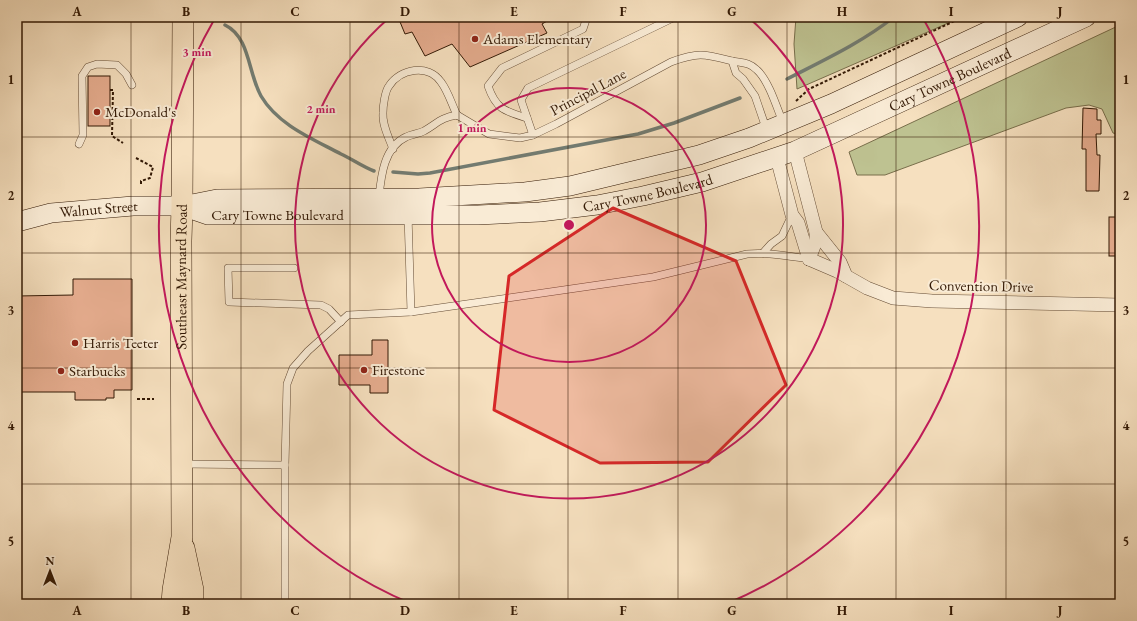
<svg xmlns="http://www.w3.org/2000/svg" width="1137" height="621" viewBox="0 0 1137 621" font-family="'EB Garamond',serif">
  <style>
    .green { fill: #bec291; stroke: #786e4b }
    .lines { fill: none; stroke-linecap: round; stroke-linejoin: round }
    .stream { stroke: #737b70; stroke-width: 3.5 }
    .building { fill: #e5ac8e; stroke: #331905 }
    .lane-casing { stroke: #644b34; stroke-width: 8 }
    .street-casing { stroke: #644b34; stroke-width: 14 }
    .secondary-casing { stroke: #331905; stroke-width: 20 }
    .primary-casing { stroke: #331905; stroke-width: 22 }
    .path { stroke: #331905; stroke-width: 2; stroke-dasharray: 3 2; stroke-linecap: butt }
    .lane { stroke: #f9ebd5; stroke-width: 7 }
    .street { stroke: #f9ebd5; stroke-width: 13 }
    .secondary { stroke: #f9ebd5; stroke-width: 19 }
    .primary { stroke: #f6e0bf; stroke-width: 21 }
    .marked { fill: #d62828; fill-opacity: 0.2; stroke: #d62828; stroke-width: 3; stroke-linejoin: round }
    .grid { fill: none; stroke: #331905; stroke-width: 1; stroke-opacity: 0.55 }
    .ring { fill: none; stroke: #c2185b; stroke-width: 2 }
    .poi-dot { fill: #8f2418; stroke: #f9ebd5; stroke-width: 1.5 }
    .labels { text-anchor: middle; stroke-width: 4; stroke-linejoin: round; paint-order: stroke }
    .poi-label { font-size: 15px; fill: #331905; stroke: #f9ebd5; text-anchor: start }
    .street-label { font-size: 15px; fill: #331905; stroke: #f9ebd5 }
    .centre { fill: #c2185b; stroke: #f9ebd5; stroke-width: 2 }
    .ring-label { font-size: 12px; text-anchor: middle; font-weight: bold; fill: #c2185b; stroke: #f9ebd5; stroke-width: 4; stroke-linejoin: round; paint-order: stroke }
    .neatline { fill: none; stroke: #331905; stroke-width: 1.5 }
    .grid-label { font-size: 13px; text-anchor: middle; font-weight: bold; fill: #331905 }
  </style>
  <rect width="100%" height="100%" fill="#f6e0bf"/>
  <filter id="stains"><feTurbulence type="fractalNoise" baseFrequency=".005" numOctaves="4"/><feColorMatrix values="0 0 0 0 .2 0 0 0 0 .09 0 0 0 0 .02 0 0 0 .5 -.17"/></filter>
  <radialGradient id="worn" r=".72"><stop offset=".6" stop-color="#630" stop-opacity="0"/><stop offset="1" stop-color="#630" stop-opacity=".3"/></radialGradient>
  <g class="green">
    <path d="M 796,17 L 962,17 L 797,89 L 794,44 Z"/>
    <path d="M 1120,25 L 1120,135 L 1113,133 L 1102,109 L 1089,105 L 1066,108 L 885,175 L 857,175 L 849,152 Z"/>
  </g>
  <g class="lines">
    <g class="stream">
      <path d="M 225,25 C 250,37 248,73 261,96 C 278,125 313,139 341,154 C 352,159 363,167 374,171"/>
      <path d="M 787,79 C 824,60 861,43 894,17"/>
      <path d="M 393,172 L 418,174 L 430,173 L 638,134 L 674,123 L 740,98"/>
    </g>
  </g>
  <g class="building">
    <path d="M 398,17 L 554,17 L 542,24 L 547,33 L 470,67 L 452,44 L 425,56 L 412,32 L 405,34 Z"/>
    <rect x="88" y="76" width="22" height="50"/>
    <path d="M 1083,108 L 1097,109 L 1097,120 L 1101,120 L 1101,134 L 1096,134 L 1097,155 L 1100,155 L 1099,191 L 1086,191 L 1086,149 L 1082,149 Z"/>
    <rect x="1109" y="217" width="11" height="39"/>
    <path d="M 73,279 L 132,279 L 132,390 L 114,390 L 114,398 L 106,398 L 106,400 L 75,400 L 75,392 L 17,392 L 17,296 L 73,295 Z"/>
    <path d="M 372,340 L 388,340 L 388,393 L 370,393 L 370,385 L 339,385 L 339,355 L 372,355 Z"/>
  </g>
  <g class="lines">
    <defs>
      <g id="lane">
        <path d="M 732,61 L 736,73 L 743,79 L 755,96 L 767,131"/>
        <path d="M 457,115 L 489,134 L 520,138 L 533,135 L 556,124 L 671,62 C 699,52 704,54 732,61 C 742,63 749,62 757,70 C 769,81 777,108 783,123"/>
        <path d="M 527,118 C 504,111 496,109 488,86 L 502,68 L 583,29 L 587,17"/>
        <path d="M 533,135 L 521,100 L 528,88 L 675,17"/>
        <path d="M 79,144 L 83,135 L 82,76 L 88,67 L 97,64 L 117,65 L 126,74 L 132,85"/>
        <path d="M 393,149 C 389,138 382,125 383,113 C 383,106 385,91 389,86 C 400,69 428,63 441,82 C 448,91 452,105 457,115"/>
        <path d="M 379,197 C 381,176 384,147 406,137 C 412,134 418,134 424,131 C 438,123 440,118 457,115"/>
        <path d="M 408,215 L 411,312"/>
        <path d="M 763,253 L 771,244 L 782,236 L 792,215"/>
        <path d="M 294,268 L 228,268 L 229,302 L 321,305 L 329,309 L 341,322"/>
        <path d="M 183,464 L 285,465"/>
        <path d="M 285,604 L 285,465 L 287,384 L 293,368 L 308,351 L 348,315 L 411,312 L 653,277 L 747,254 C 767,252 788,256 809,259"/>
      </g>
      <g id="street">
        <path d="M 795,151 L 816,232 L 816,241 L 809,259"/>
        <path d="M 777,158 L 792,215 L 798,223 L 809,259"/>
        <path d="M 816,232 L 840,262 L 846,276"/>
        <path d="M 809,259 L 837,271 L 867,288 L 893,298 L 932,301 L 1120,305"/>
      </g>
      <g id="secondary">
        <path id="s1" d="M 182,206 L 208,215 L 478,215 L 540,212 L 597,205 L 643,196 L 702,182 L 795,151 L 1086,17"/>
        <path id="s2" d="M 17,222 L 51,213 L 133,206 L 182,206 L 217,199 L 419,198 L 525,192 L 570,186 L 699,155 L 749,138 L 831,104 L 1018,17"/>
      </g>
      <g id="primary">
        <path d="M 184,548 L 193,590 L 193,604"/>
        <path id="s3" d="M 172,604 L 173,590 L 182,537 L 181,241 L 182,206 L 183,17"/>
      </g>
    </defs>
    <use href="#lane" class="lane-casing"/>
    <use href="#street" class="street-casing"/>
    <use href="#secondary" class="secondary-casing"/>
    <use href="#primary" class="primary-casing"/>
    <g class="path">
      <path d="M 110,90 L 113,90 L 112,136 L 123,143"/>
      <path d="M 796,101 L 809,89 L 963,17"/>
      <path d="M 136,158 L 153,167 L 150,178 L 141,181 L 141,186"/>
      <path d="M 137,399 L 154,399"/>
    </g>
    <use href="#lane" class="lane"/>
    <use href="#street" class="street"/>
    <use href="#secondary" class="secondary"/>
    <use href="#primary" class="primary"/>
  </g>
  <path class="marked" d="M 613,208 L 736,261 L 786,385 L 708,462 L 600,463 L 494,410 L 509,276 Z"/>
  <path class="grid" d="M 131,17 L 131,604M 241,17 L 241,604M 350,17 L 350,604M 459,17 L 459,604M 568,17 L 568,604M 678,17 L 678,604M 787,17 L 787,604M 896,17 L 896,604M 1006,17 L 1006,604M 17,137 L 1120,137M 17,253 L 1120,253M 17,368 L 1120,368M 17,484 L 1120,484"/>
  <g class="ring">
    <circle cx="569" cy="225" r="137"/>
    <path d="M749 18A274 274 0 1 1 389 18"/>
    <path d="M412 604A410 410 0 0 1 214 20M924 20A410 410 0 0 1 726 604"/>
  </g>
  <g class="poi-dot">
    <circle cx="475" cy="39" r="4"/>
    <circle cx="97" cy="112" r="4"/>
    <circle cx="75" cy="343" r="4"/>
    <circle cx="364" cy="370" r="4"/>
    <circle cx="61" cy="371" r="4"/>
  </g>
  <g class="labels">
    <g class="poi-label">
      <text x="483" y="44">Adams Elementary</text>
      <text x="105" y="117">McDonald's</text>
      <text x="83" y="348">Harris Teeter</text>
      <text x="372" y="375">Firestone</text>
      <text x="69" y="376">Starbucks</text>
    </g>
    <g class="street-label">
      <text dy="5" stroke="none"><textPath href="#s1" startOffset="793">Cary Towne Boulevard</textPath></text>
      <text transform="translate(588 92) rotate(-28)" y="5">Principal Lane</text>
      <text dy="5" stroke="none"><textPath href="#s1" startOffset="469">Cary Towne Boulevard</textPath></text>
      <text dy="5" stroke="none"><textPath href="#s2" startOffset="83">Walnut Street</textPath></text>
      <text dy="5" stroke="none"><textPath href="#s1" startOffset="97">Cary Towne Boulevard</textPath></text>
      <text dy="5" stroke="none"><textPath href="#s3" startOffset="328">Southeast Maynard Road</textPath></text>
      <text transform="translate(981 286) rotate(1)" y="5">Convention Drive</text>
    </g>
  </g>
  <circle cx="569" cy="225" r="6" class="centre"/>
  <g class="ring-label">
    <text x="197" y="56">3 min</text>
    <text x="321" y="113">2 min</text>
    <text x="472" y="132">1 min</text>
  </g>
  <rect width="1137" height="621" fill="none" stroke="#f6e0bf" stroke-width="44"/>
  <g transform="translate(50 571)" stroke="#f9ebd5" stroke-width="3" paint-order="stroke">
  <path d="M0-3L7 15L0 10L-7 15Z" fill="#331905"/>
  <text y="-6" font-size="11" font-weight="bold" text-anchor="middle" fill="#331905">N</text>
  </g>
  <rect x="22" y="22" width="1093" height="577" class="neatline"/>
  <g class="grid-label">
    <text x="77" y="16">A</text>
    <text x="186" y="16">B</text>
    <text x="295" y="16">C</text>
    <text x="405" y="16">D</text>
    <text x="514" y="16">E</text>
    <text x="623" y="16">F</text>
    <text x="732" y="16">G</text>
    <text x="842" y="16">H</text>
    <text x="951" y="16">I</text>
    <text x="1060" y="16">J</text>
    <text x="11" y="84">1</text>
    <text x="1126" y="84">1</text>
    <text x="11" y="200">2</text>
    <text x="1126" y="200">2</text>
    <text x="11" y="315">3</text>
    <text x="1126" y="315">3</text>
    <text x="11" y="430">4</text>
    <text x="1126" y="430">4</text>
    <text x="11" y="546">5</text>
    <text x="1126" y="546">5</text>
    <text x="77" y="615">A</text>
    <text x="186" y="615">B</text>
    <text x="295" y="615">C</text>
    <text x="405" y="615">D</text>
    <text x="514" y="615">E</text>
    <text x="623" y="615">F</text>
    <text x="732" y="615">G</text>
    <text x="842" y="615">H</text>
    <text x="951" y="615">I</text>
    <text x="1060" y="615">J</text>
  </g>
  <rect width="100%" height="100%" filter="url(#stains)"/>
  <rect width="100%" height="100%" fill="url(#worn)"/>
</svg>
